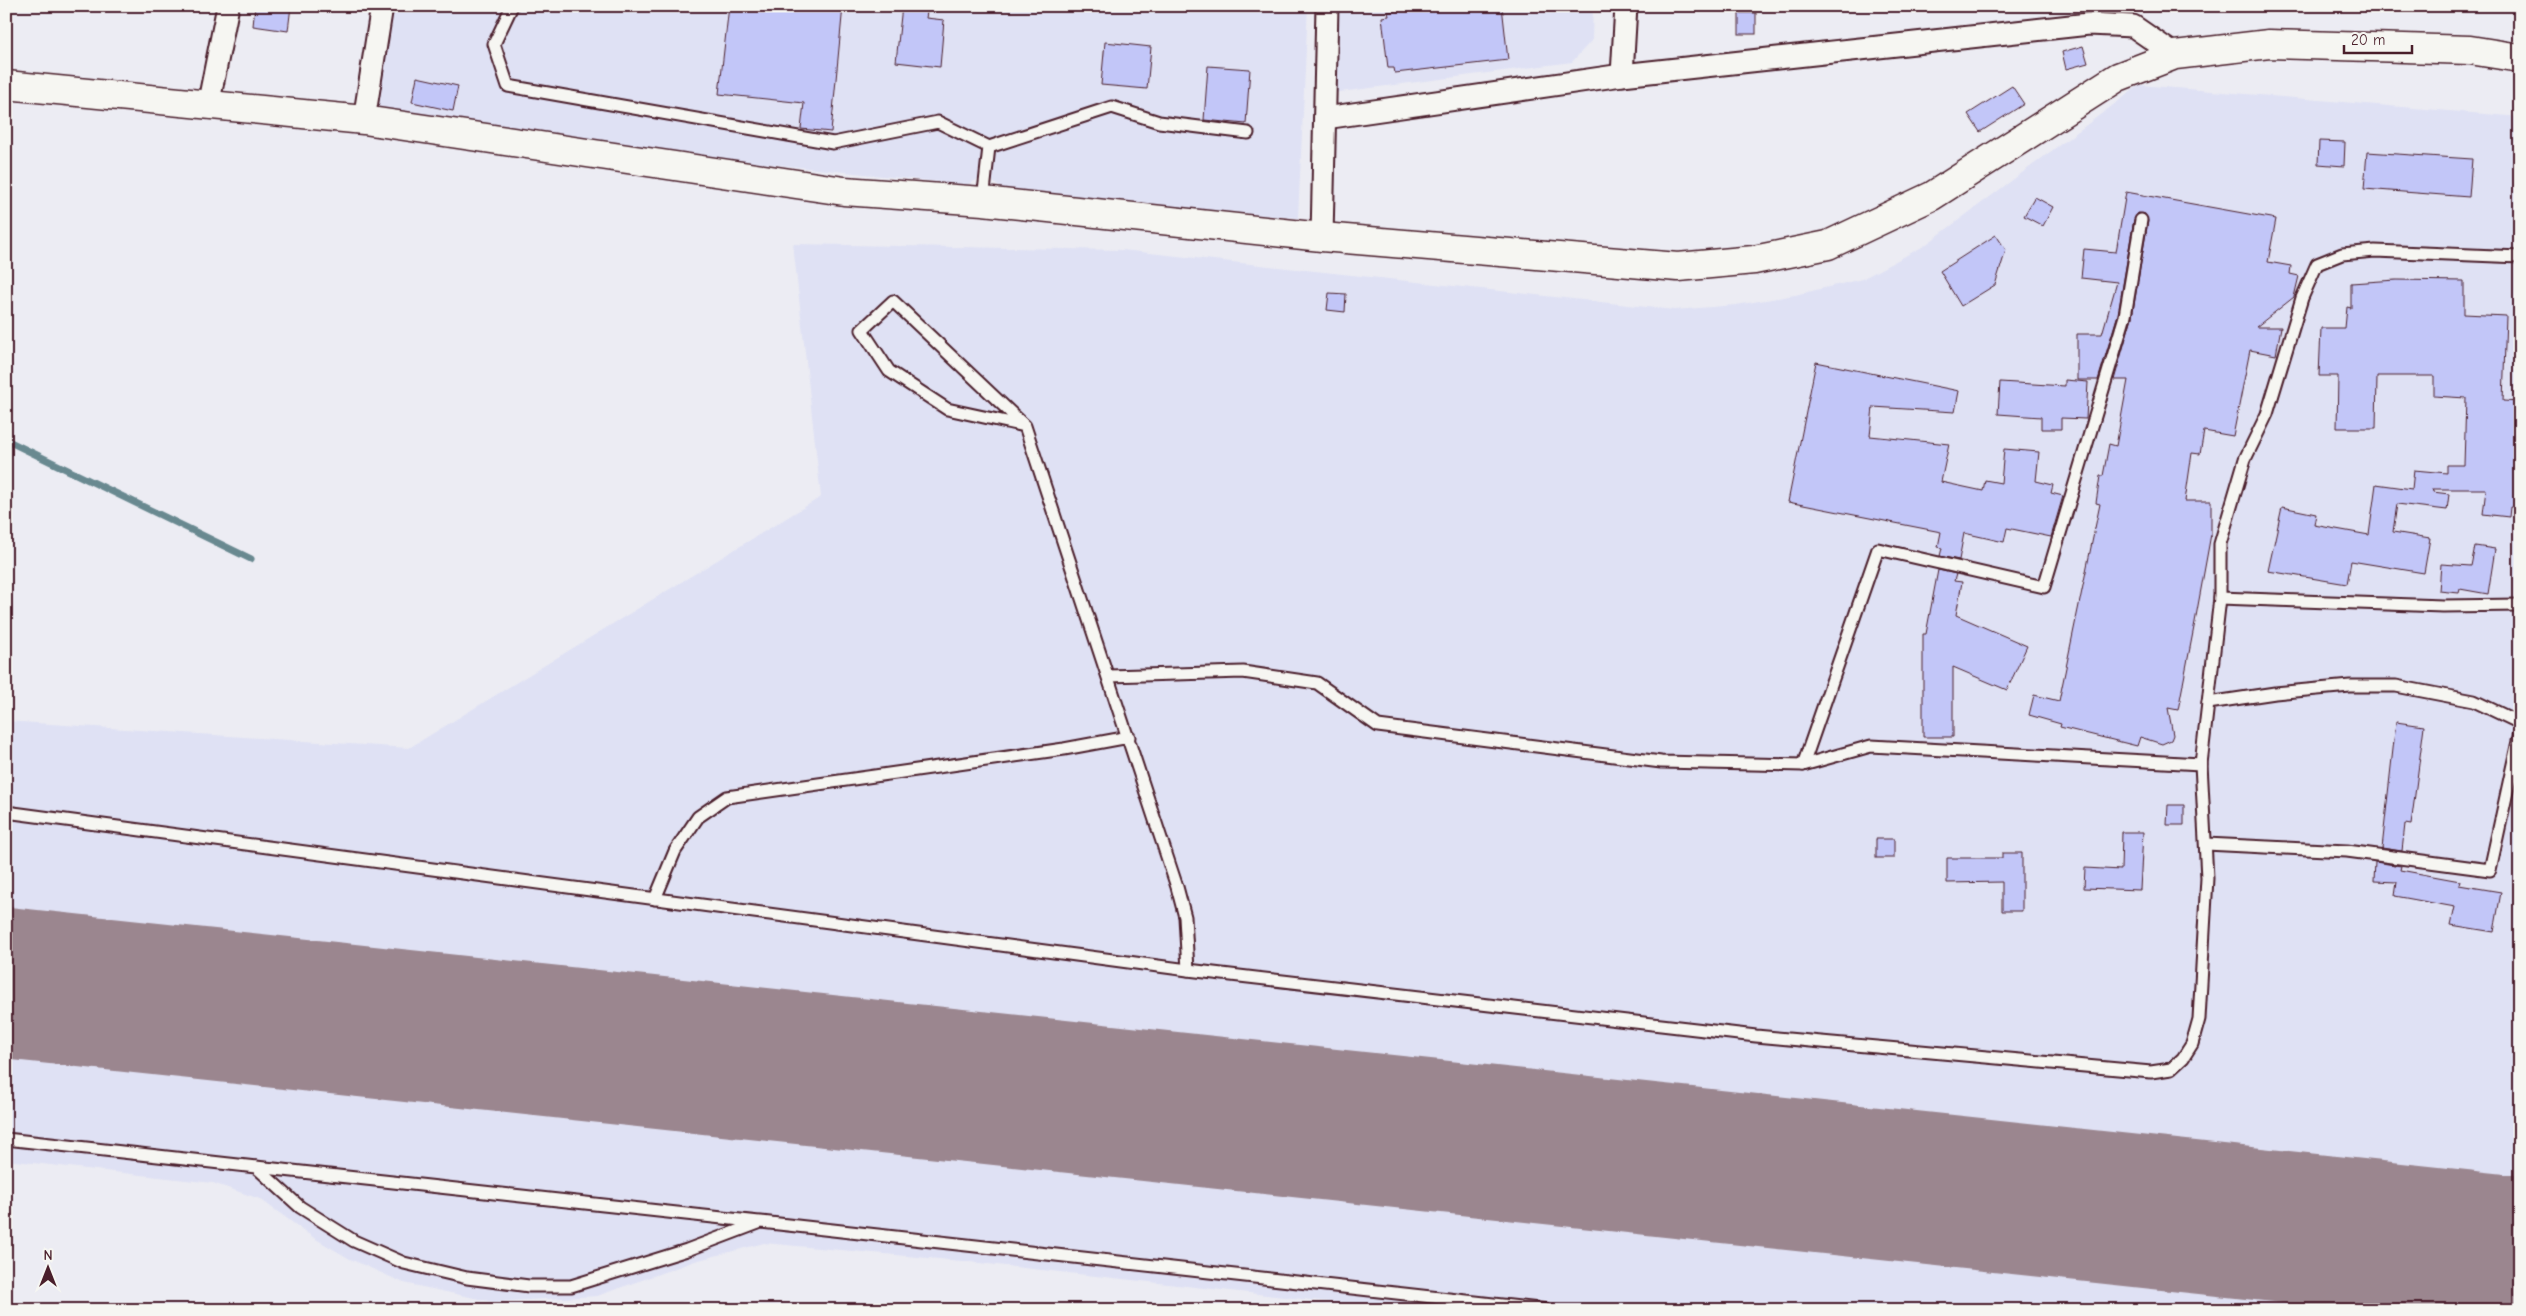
<svg xmlns="http://www.w3.org/2000/svg" width="2526" height="1316" viewBox="0 0 2526 1316" font-family="'Comic Neue',sans-serif">
  <style>
    .built { fill: #dfe1f4 }
    .lines { fill: none; stroke-linecap: round; stroke-linejoin: round }
    .stream { stroke: #698990; stroke-width: 7 }
    .runway { stroke: #9b868f; stroke-width: 152 }
    .building { fill: #c2c6f8; stroke: #4a1f2b }
    .lane-casing { stroke: #4a1f2b; stroke-width: 15 }
    .street-casing { stroke: #4a1f2b; stroke-width: 25 }
    .secondary-casing { stroke: #4a1f2b; stroke-width: 31 }
    .lane { stroke: #f6f6f2; stroke-width: 11 }
    .street { stroke: #f6f6f2; stroke-width: 21 }
    .secondary { stroke: #f6f6f2; stroke-width: 28 }
  </style>
  <rect width="100%" height="100%" fill="#ececf3"/>
  <filter id="ink" filterUnits="userSpaceOnUse"><feTurbulence type="fractalNoise" baseFrequency=".02" numOctaves="2"/><feDisplacementMap in="SourceGraphic" scale="10" xChannelSelector="R" yChannelSelector="G"/><feConvolveMatrix kernelMatrix="1 2 1 2 8 2 1 2 1" color-interpolation-filters="sRGB"/></filter>
  <g filter="url(#ink)">
    <g class="built">
      <path d="M 390,6 L 1308,6 L 1298,218 L 1021,195 L 1001,189 L 986,175 L 967,185 L 554,141 L 375,110 Z"/>
      <path d="M 1320,6 L 1593,6 L 1592,40 L 1572,62 L 1332,93 Z"/>
      <path d="M 2140,85 L 2520,117 L 2520,1310 L 1402,1310 L 961,1261 L 764,1243 L 695,1261 L 597,1296 L 493,1302 L 404,1283 L 350,1259 L 314,1238 L 260,1199 L 213,1183 L 6,1160 L 6,721 L 409,748 L 821,497 L 793,244 L 1122,250 L 1674,310 L 1736,305 L 1795,295 L 1862,279 L 1924,246 Z"/>
    </g>
    <g class="lines">
      <path class="stream" d="M 6,440 L 251,559"/>
      <path class="runway" d="M 6,983 L 2520,1252"/>
    </g>
    <g class="building">
      <path d="M 255,6 L 291,6 L 288,31 L 253,26 Z"/>
      <path d="M 729,6 L 843,6 L 831,132 L 801,129 L 804,103 L 719,94 Z"/>
      <path d="M 902,6 L 928,6 L 926,18 L 944,20 L 940,67 L 896,62 Z"/>
      <path d="M 1439,6 L 1502,6 L 1508,60 L 1395,73 L 1394,68 L 1388,68 L 1382,17 L 1389,16 L 1388,12 Z"/>
      <rect x="1739" y="13" width="17" height="21"/>
      <path d="M 1105,42 L 1151,47 L 1147,89 L 1101,85 Z"/>
      <path d="M 2083,46 L 2088,63 L 2066,69 L 2062,52 Z"/>
      <path d="M 1208,66 L 1250,69 L 1246,124 L 1204,120 Z"/>
      <path d="M 417,77 L 458,86 L 453,111 L 412,102 Z"/>
      <path d="M 2012,86 L 2024,104 L 1980,132 L 1968,114 Z"/>
      <path d="M 2319,141 L 2345,142 L 2344,166 L 2318,164 Z"/>
      <path d="M 2367,152 L 2472,159 L 2469,197 L 2364,189 Z"/>
      <path d="M 2126,192 L 2276,219 L 2268,262 L 2291,266 L 2290,274 L 2299,276 L 2294,297 L 2256,327 L 2281,327 L 2276,355 L 2250,350 L 2233,436 L 2204,431 L 2200,454 L 2192,453 L 2185,501 L 2211,501 L 2211,534 L 2195,622 L 2178,710 L 2168,708 L 2173,735 L 2171,740 L 2162,744 L 2140,737 L 2137,746 L 2060,727 L 2061,724 L 2029,715 L 2034,695 L 2059,701 L 2100,504 L 2096,503 L 2100,476 L 2103,476 L 2109,444 L 2116,446 L 2128,380 L 2114,380 L 2132,317 L 2148,221 L 2145,214 L 2138,213 L 2134,219 L 2118,314 L 2098,380 L 2077,380 L 2077,334 L 2102,334 L 2117,282 L 2081,278 L 2084,249 L 2116,252 Z"/>
      <path d="M 2035,197 L 2053,207 L 2043,226 L 2024,216 Z"/>
      <path d="M 1996,235 L 2006,250 L 1995,285 L 1961,306 L 1940,271 Z"/>
      <path d="M 2396,280 L 2464,281 L 2464,314 L 2506,316 L 2503,401 L 2520,402 L 2520,508 L 2510,507 L 2509,517 L 2483,514 L 2486,489 L 2432,489 L 2433,492 L 2449,494 L 2447,510 L 2397,504 L 2393,532 L 2430,538 L 2424,573 L 2351,561 L 2347,584 L 2268,571 L 2282,507 L 2316,514 L 2314,525 L 2369,535 L 2376,484 L 2412,489 L 2414,470 L 2447,473 L 2447,465 L 2464,465 L 2466,398 L 2434,396 L 2434,376 L 2377,376 L 2376,428 L 2337,428 L 2338,376 L 2319,376 L 2321,328 L 2345,328 L 2347,307 L 2351,308 L 2351,283 Z"/>
      <path d="M 1329,293 L 1346,294 L 1345,312 L 1327,310 Z"/>
      <path d="M 1816,362 L 1959,391 L 1955,412 L 1873,407 L 1870,436 L 1949,444 L 1941,482 L 1983,491 L 1985,480 L 2001,483 L 2004,449 L 2039,452 L 2036,481 L 2053,485 L 2051,493 L 2063,496 L 2051,537 L 2007,528 L 2004,542 L 1964,533 L 1959,560 L 1940,556 L 1942,548 L 1938,547 L 1941,532 L 1788,502 Z"/>
      <path d="M 2065,380 L 2088,382 L 2086,419 L 2061,418 L 2061,429 L 2041,429 L 2041,417 L 1998,414 L 2000,382 L 2065,386 Z"/>
      <path d="M 2475,546 L 2495,549 L 2488,594 L 2460,589 L 2459,593 L 2439,591 L 2441,564 L 2471,566 Z"/>
      <path d="M 1938,570 L 1956,574 L 1954,581 L 1962,582 L 1956,615 L 2027,646 L 2007,690 L 1953,667 L 1953,737 L 1923,737 L 1923,634 L 1926,634 Z"/>
      <path d="M 2396,722 L 2424,726 L 2411,825 L 2405,824 L 2402,851 L 2382,848 Z"/>
      <path d="M 2168,805 L 2184,805 L 2184,825 L 2167,825 Z"/>
      <path d="M 2122,832 L 2143,832 L 2140,890 L 2084,888 L 2085,868 L 2121,870 Z"/>
      <rect x="1876" y="839" width="18" height="19"/>
      <path d="M 2002,853 L 2022,853 L 2022,911 L 2002,911 L 2002,882 L 1947,883 L 1947,858 L 2002,858 Z"/>
      <path d="M 2375,862 L 2401,866 L 2400,870 L 2460,881 L 2459,885 L 2501,892 L 2494,932 L 2451,925 L 2455,907 L 2395,896 L 2397,882 L 2374,881 Z"/>
    </g>
    <g class="lines">
      <defs>
        <g id="lane">
          <path d="M 512,6 L 494,44 L 508,86 L 833,143 L 938,122 L 989,147 L 983,201"/>
          <path d="M 989,147 L 1112,107 L 1159,122 L 1248,133"/>
          <path d="M 1025,426 L 947,409 L 889,371 L 862,330 L 893,301 L 1025,426 L 1177,887 L 1185,917 L 1188,970"/>
          <path d="M 2220,598 L 2443,606 L 2520,605"/>
          <path d="M 1109,676 L 1243,672 L 1317,683 L 1378,726 L 1661,762 L 1803,765 L 1871,746 L 2201,764"/>
          <path d="M 2208,703 L 2275,693 L 2350,686 L 2396,686 L 2474,701 L 2520,723"/>
          <path d="M 1803,765 L 1878,549 L 2044,587 L 2125,316 L 2141,220"/>
          <path d="M 6,812 L 1188,970 L 1756,1036 L 2151,1072 L 2171,1069 L 2183,1058 L 2192,1044 L 2199,1019 L 2207,878 L 2201,764 L 2220,598 L 2220,544 L 2245,459 L 2267,414 L 2302,298 L 2317,264 L 2342,254 L 2375,251 L 2520,257"/>
          <path d="M 2206,844 L 2347,851 L 2490,870 L 2520,732"/>
          <path d="M 655,899 L 675,851 L 698,817 L 727,797 L 1064,749 L 1129,737"/>
          <path d="M 6,1139 L 256,1167 L 300,1207 L 354,1241 L 404,1263 L 467,1278 L 529,1286 L 571,1286 L 687,1250 L 761,1222 L 1548,1310"/>
          <path d="M 256,1167 L 759,1222"/>
        </g>
        <g id="street">
          <path d="M 1622,75 L 1626,6"/>
          <path d="M 208,106 L 228,6"/>
          <path d="M 1325,118 L 1622,75 L 2089,24 L 2133,26 L 2175,55"/>
          <path d="M 364,120 L 382,6"/>
          <path d="M 1322,237 L 1327,6"/>
        </g>
        <path id="secondary" d="M 6,85 L 364,120 L 844,191 L 983,201 L 1322,237 L 1678,267 L 1754,260 L 1828,245 L 1932,196 L 2118,77 L 2175,55 L 2269,44 L 2470,50 L 2520,58"/>
      </defs>
      <use href="#lane" class="lane-casing"/>
      <use href="#street" class="street-casing"/>
      <use href="#secondary" class="secondary-casing"/>
      <use href="#lane" class="lane"/>
      <use href="#street" class="street"/>
      <use href="#secondary" class="secondary"/>
    </g>
  </g>
  <rect width="2526" height="1316" fill="none" stroke="#f6f6f2" stroke-width="25"/>
  <rect x="12" y="12" width="2501" height="1291" fill="none" stroke="#4a1f2b" stroke-width="2" filter="url(#ink)"/>
  <g transform="translate(48 1268)" stroke="#f6f6f2" stroke-width="4" paint-order="stroke">
  <path d="M0-4L9 19L0 12L-9 19Z" fill="#4a1f2b"/>
  <text y="-8" font-size="14" font-weight="bold" text-anchor="middle" fill="#4a1f2b">N</text>
  </g>
  <path d="M2344 45v8h68v-8" fill="none" stroke="#4a1f2b" stroke-width="2.5"/>
  <text x="2351" y="45" font-size="15" fill="#4a1f2b" stroke="#f6f6f2" stroke-width="4" paint-order="stroke">20 m</text>
</svg>
